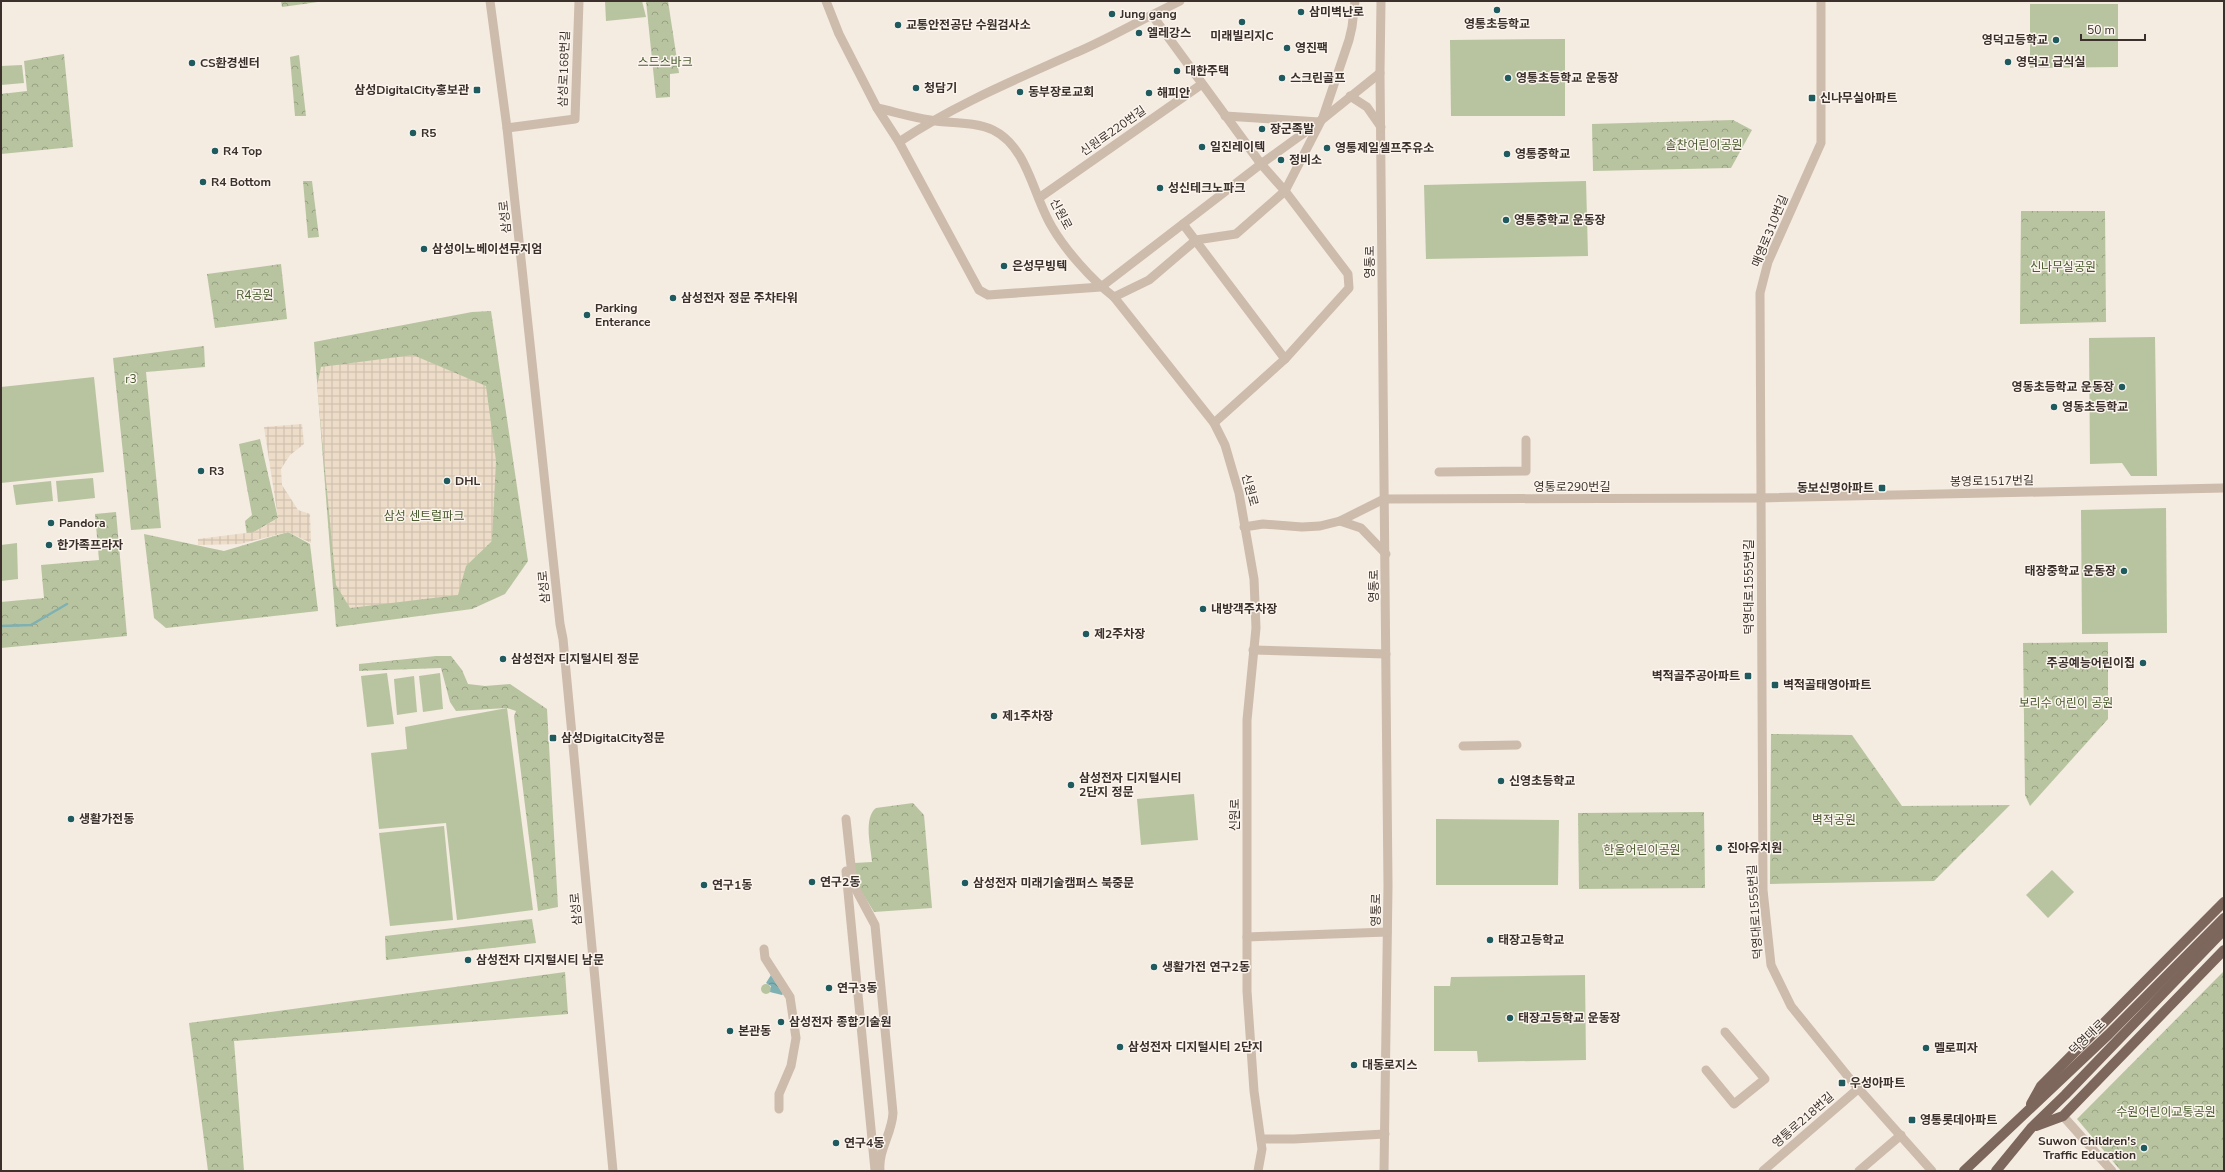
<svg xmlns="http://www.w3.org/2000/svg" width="2225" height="1172" viewBox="0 0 2225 1172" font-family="'Nunito Sans','Noto Sans KR',sans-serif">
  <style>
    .grass { fill: #b8c4a0 }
    .park { fill: url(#park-crowns) }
    .plaza { fill: url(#plaza-grid) }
    .water { fill: url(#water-waves) }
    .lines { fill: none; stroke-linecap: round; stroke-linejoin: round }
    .stream { stroke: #7fb0b2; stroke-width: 2.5 }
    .minor { stroke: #cdbbac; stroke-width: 9 }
    .major { stroke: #7d675c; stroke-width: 10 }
    .poi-dot { fill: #1f5a5e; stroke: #fbf5ee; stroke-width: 1.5 }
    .labels { text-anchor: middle; stroke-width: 3; stroke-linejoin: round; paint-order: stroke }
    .poi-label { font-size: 12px; font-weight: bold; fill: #3b302b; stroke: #fbf5ee; text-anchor: start }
    .park-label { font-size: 12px; fill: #4a5a2e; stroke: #fbf5ee }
    .street-label { font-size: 12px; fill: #3b302b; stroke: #fbf5ee }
  </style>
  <defs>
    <pattern id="park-crowns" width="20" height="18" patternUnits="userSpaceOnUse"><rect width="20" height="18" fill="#b8c4a0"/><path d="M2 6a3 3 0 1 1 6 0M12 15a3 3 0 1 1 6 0" fill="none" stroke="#97a083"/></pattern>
    <pattern id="plaza-grid" width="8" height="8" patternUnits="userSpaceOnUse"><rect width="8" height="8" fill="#ecdcc8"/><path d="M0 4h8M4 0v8" fill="none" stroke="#cbbdac"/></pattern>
    <pattern id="water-waves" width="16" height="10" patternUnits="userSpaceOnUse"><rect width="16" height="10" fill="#7fb0b2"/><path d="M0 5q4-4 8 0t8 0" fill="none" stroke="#699091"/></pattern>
  </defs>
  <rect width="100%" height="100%" fill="#f4ebe1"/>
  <g class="grass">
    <path d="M 605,1 L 642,1 L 646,17 L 606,21 Z"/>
    <path d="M 2030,4 L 2118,4 L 2118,67 L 2030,68 Z"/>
    <path d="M 1565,39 L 1565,116 L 1451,116 L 1450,40 Z"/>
    <path d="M 22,65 L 24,83 L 1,85 L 1,66 Z"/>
    <path d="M 1586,181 L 1588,256 L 1426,259 L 1424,185 Z"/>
    <path d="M 2155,337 L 2157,476 L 2131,476 L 2122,463 L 2090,464 L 2089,338 Z"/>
    <path d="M 94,377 L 104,472 L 1,483 L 1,387 Z"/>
    <path d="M 93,478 L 95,498 L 58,502 L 56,481 Z"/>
    <path d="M 51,481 L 53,501 L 16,505 L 13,485 Z"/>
    <path d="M 2166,508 L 2167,633 L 2082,634 L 2081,510 Z"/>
    <path d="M 17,543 L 18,579 L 1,581 L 1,545 Z"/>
    <path d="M 387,673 L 394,724 L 367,727 L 361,676 Z"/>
    <path d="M 440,673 L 443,709 L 423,712 L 419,676 Z"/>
    <path d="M 414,676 L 417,712 L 397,715 L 394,679 Z"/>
    <path d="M 507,708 L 533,910 L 457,920 L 446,823 L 379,829 L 371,753 L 407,749 L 405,727 Z"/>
    <path d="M 1194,794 L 1198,840 L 1141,845 L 1137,799 Z"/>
    <path d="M 1436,819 L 1559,820 L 1558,885 L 1436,885 Z"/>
    <path d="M 444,826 L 453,920 L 390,926 L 379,833 Z"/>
    <path d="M 2052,870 L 2074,892 L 2048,918 L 2026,895 Z"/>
    <path d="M 1585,975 L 1586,1060 L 1478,1062 L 1477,1051 L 1434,1051 L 1434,986 L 1450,986 L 1451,977 Z"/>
    <circle cx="766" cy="989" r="5"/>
  </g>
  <g class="park">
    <path d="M 281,1 L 325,1 L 282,7 Z"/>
    <path d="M 646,1 L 668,1 L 679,73 L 670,74 L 670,97 L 656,98 Z"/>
    <path d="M 64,54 L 73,147 L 1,154 L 1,94 L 27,91 L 24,61 Z"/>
    <path d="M 299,55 L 306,116 L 295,116 L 290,57 Z"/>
    <path d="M 1733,120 L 1752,130 L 1731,168 L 1593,171 L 1592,124 Z"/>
    <path d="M 312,181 L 319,237 L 308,238 L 303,181 Z"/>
    <path d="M 2021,211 L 2105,211 L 2106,322 L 2020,324 Z"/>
    <path d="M 281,264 L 287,319 L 215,328 L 207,274 Z"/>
    <path d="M 491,311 L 528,561 L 505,594 L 472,609 L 336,627 L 314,342 L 472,312 Z"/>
    <path d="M 204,346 L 205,367 L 146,372 L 161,528 L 131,530 L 113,358 Z"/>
    <path d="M 260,439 L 278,518 L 247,536 L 245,521 L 252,515 L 239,444 Z"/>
    <path d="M 116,512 L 127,636 L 1,648 L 1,602 L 44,598 L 41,565 L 99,560 L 95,514 Z"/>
    <path d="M 288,532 L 310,544 L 318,611 L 166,628 L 154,618 L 144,534 L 224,551 Z"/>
    <path d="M 2108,642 L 2108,719 L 2030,806 L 2025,795 L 2023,643 Z"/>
    <path d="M 436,656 L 451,656 L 462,670 L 468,684 L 485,686 L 510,684 L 547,709 L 558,907 L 538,911 L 514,716 L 516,711 L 507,708 L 456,711 L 450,702 L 441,668 L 359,671 L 359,664 Z"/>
    <path d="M 1771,734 L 1852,735 L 1902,806 L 2010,805 L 1934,881 L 1770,884 Z"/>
    <path d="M 913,803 L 924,815 L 932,908 L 874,912 L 858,886 L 854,863 L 872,862 C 871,847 863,818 876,808 Z"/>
    <path d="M 1704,812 L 1705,888 L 1579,889 L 1578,813 Z"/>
    <path d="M 532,919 L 536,943 L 386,960 L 385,936 Z"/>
    <path d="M 2224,971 L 2224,1171 L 2121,1171 L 2077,1119 Z"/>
    <path d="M 565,972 L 568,1014 L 234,1041 L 244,1171 L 208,1171 L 189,1023 Z"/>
  </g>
  <g class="plaza">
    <path d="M 413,355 L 486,386 L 496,461 L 492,541 L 466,566 L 458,595 L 350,608 L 336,585 L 317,386 L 321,367 Z"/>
    <path d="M 302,424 L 304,444 L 290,455 L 281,469 L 282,485 L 298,510 L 310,514 L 311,543 L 288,532 L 240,544 L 198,545 L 198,539 L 254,532 L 278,518 L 264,427 Z"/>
  </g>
  <path class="water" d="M 771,975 L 783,994 L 782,995 L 770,992 L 771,986 L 766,983 Z"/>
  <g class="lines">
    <path class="stream" d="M 1,626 L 31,625 L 67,604"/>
    <g class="minor">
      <path d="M 490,1 L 507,128 L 560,624 L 563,639 L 613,1171"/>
      <path d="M 826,1 L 839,34 L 877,108 C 895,112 912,117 930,120 C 950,124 974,121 993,130 C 1028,147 1033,196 1052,227 C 1066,251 1092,280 1114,297 L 1214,423 L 1225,445 L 1239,493 L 1254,579 L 1256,628 L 1247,720 L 1247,991 L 1254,1091 L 1262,1149 L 1258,1171"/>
      <path d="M 1180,1 L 1152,15 L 1261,164 L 1285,191 L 1348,274 L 1349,288 L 1285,359 L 1214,423"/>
      <path d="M 1381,1 L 1380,73 L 1388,886 L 1384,1171"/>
      <path d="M 1821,1 L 1821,143 L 1768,262 L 1760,293 L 1763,890 L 1771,965 L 1791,1006 L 1850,1079 L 1932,1171"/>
      <path d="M 1350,96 L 1367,107 L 1381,127"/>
      <path d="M 877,108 L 899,142 L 979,290 L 988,295 L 1101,287 L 1261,164 L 1319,122 L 1380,73"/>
      <path d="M 1225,116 L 1319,122"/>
      <path d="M 507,128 L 575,119 L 579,1"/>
      <path d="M 899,142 C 954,105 1015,80 1075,53 C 1101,42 1126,28 1152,15"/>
      <path d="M 1039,198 L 1202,84"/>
      <path d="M 1183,224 L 1285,359"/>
      <path d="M 1114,297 L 1149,280 L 1196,240 L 1236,234 L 1285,191 L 1323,117 L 1349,40 L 1352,27 L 1355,1"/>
      <path d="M 1439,472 L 1526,471 L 1526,440"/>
      <path d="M 1340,521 L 1361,528 L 1386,554"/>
      <path d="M 1244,527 L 1263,524 L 1302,527 L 1320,526 L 1340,521 L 1384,499 L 1760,498 L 2224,488"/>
      <path d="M 1253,650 L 1386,654"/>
      <path d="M 1463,746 L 1517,745"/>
      <path d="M 846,819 L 853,884 L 875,925 L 893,1113 C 892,1134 878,1150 880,1171"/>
      <path d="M 846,871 L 875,1170"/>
      <path d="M 1247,937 L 1387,932"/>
      <path d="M 764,949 L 765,958 L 790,997 L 796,1038 L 791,1066 L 779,1094 L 779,1109"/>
      <path d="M 1706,1070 L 1734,1104 L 1765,1079 L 1725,1032"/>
      <path d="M 2063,1116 L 2112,1171"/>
      <path d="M 1261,1139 L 1294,1139 L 1385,1134"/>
      <path d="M 1763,1171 L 1859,1088"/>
      <path d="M 1859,1171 L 1901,1135"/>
    </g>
    <g class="major">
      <path d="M 2031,1104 L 2041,1086 L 2224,902"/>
      <path d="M 2036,1126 L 2063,1116 L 2224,950"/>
      <path d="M 1964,1171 L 2109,1034 L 2224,918"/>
      <path d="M 1996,1171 L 2032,1127 L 2065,1095 L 2224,930"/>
    </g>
  </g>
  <g class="poi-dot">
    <circle cx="1497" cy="10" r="4"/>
    <circle cx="1301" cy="12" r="4"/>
    <circle cx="1112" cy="14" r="4"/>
    <circle cx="1242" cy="22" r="4"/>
    <circle cx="898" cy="25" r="4"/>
    <circle cx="1139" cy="33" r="4"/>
    <circle cx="2056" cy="40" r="4"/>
    <circle cx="1287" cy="48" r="4"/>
    <circle cx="2008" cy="62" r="4"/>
    <circle cx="192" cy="63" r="4"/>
    <circle cx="1177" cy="71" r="4"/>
    <circle cx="1282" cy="78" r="4"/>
    <circle cx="1508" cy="78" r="4"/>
    <circle cx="916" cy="88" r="4"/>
    <rect x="473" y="86" width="8" height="8" rx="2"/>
    <circle cx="1020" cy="92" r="4"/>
    <circle cx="1149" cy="93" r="4"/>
    <rect x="1808" y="94" width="8" height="8" rx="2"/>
    <circle cx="1262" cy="129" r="4"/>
    <circle cx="413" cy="133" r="4"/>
    <circle cx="1202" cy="147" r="4"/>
    <circle cx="1327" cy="148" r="4"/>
    <circle cx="215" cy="151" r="4"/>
    <circle cx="1507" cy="154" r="4"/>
    <circle cx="1281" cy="160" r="4"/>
    <circle cx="203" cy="182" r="4"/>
    <circle cx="1160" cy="188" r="4"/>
    <circle cx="1506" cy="220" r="4"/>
    <circle cx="424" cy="249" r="4"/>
    <circle cx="1004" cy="266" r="4"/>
    <circle cx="673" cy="298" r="4"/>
    <circle cx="587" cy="315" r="4"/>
    <circle cx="2122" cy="387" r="4"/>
    <circle cx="2054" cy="407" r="4"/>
    <circle cx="201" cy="471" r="4"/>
    <circle cx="447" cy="481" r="4"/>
    <rect x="1878" y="484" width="8" height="8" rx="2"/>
    <circle cx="51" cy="523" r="4"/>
    <circle cx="49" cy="545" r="4"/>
    <circle cx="2124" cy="571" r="4"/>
    <circle cx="1203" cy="609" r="4"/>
    <circle cx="1086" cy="634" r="4"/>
    <circle cx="503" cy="659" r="4"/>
    <circle cx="2143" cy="663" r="4"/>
    <rect x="1744" y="672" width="8" height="8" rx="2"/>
    <rect x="1771" y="681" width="8" height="8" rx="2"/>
    <circle cx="994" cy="716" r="4"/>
    <rect x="549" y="734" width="8" height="8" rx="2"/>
    <circle cx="1501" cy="781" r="4"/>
    <circle cx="1071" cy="785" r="4"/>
    <circle cx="71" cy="819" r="4"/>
    <circle cx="1719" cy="848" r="4"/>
    <circle cx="812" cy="882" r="4"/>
    <circle cx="965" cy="883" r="4"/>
    <circle cx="704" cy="885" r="4"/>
    <circle cx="1490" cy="940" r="4"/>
    <circle cx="468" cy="960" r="4"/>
    <circle cx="1154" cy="967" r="4"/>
    <circle cx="829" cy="988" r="4"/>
    <circle cx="1510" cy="1018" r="4"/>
    <circle cx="781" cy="1022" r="4"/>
    <circle cx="730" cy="1031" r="4"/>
    <circle cx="1120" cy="1047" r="4"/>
    <circle cx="1926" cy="1048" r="4"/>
    <circle cx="1354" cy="1065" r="4"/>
    <rect x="1838" y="1079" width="8" height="8" rx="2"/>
    <rect x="1908" y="1116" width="8" height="8" rx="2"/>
    <circle cx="836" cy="1143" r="4"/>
    <circle cx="2144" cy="1148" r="4"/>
  </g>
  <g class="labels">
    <g class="poi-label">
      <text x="1309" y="16">삼미벽난로</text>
      <text x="1120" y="18">Jung gang</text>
      <text x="1497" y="28" text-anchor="middle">영통초등학교</text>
      <text x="906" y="29">교통안전공단 수원검사소</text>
      <text x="1147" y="37">엘레강스</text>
      <text x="1242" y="40" text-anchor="middle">미래빌리지C</text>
      <text x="2048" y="44" text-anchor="end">영덕고등학교</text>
      <text x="1295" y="52">영진팩</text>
      <text x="2016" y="66">영덕고 급식실</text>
      <text x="200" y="67">CS환경센터</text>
      <text x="1185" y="75">대한주택</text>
      <text x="1290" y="82">스크린골프</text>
      <text x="1516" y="82">영통초등학교 운동장</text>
      <text x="924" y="92">청담기</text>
      <text x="469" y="94" text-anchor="end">삼성DigitalCity홍보관</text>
      <text x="1028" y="96">동부장로교회</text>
      <text x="1157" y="97">해피안</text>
      <text x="1820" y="102">신나무실아파트</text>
      <text x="1270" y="133">장군족발</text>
      <text x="421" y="137">R5</text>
      <text x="1210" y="151">일진레이텍</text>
      <text x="1335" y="152">영통제일셀프주유소</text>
      <text x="223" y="155">R4 Top</text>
      <text x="1515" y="158">영통중학교</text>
      <text x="1289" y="164">정비소</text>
      <text x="211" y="186">R4 Bottom</text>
      <text x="1168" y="192">성신테크노파크</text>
      <text x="1514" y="224">영통중학교 운동장</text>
      <text x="432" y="253">삼성이노베이션뮤지엄</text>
      <text x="1012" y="270">은성무빙텍</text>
      <text x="681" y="302">삼성전자 정문 주차타워</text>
      <text x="595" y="312">Parking<tspan x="595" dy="14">Enterance</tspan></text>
      <text x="2114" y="391" text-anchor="end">영동초등학교 운동장</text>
      <text x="2062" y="411">영동초등학교</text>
      <text x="209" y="475">R3</text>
      <text x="455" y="485">DHL</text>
      <text x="1874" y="492" text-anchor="end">동보신명아파트</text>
      <text x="59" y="527">Pandora</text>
      <text x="57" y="549">한가족프라자</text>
      <text x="2116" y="575" text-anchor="end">태장중학교 운동장</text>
      <text x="1211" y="613">내방객주차장</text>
      <text x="1094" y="638">제2주차장</text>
      <text x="511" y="663">삼성전자 디지털시티 정문</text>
      <text x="2135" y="667" text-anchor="end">주공예능어린이집</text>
      <text x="1740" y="680" text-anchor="end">벽적골주공아파트</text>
      <text x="1783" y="689">벽적골태영아파트</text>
      <text x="1002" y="720">제1주차장</text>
      <text x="561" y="742">삼성DigitalCity정문</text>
      <text x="1079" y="782">삼성전자 디지털시티<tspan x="1079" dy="14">2단지 정문</tspan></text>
      <text x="1509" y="785">신영초등학교</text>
      <text x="79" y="823">생활가전동</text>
      <text x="1727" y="852">진아유치원</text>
      <text x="820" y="886">연구2동</text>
      <text x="973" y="887">삼성전자 미래기술캠퍼스 북중문</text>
      <text x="712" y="889">연구1동</text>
      <text x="1498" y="944">태장고등학교</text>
      <text x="476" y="964">삼성전자 디지털시티 남문</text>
      <text x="1162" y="971">생활가전 연구2동</text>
      <text x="837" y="992">연구3동</text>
      <text x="1518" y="1022">태장고등학교 운동장</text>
      <text x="789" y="1026">삼성전자 종합기술원</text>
      <text x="738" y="1035">본관동</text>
      <text x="1128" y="1051">삼성전자 디지털시티 2단지</text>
      <text x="1934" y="1052">멜로피자</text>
      <text x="1362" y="1069">대동로지스</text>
      <text x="1850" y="1087">우성아파트</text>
      <text x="1920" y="1124">영통롯데아파트</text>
      <text x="2136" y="1145" text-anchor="end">Suwon Children's<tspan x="2136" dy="14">Traffic Education</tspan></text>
      <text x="844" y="1147">연구4동</text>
    </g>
    <g class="park-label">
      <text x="665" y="66">스드스바크</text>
      <text x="1704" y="149">솔찬어린이공원</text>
      <text x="2063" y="271">신나무실공원</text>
      <text x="255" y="299">R4공원</text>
      <text x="131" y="383">r3</text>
      <text x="424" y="520">삼성 센트럴파크</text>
      <text x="2066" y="707">보리수 어린이 공원</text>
      <text x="1834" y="824">벽적공원</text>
      <text x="1642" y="854">한울어린이공원</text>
      <text x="2166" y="1116">수원어린이교통공원</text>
    </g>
    <g class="street-label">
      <text transform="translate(564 69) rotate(-88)" y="4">삼성로168번길</text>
      <text transform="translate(1113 131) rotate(-35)" y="4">신원로220번길</text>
      <text transform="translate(1061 214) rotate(62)" y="4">신원로</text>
      <text transform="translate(505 217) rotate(-96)" y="4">삼성로</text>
      <text transform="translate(1770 231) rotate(-68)" y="4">매영로310번길</text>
      <text transform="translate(1370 262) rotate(-90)" y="4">영통로</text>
      <text transform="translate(1992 481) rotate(-1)" y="4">봉영로1517번길</text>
      <text x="1572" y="491">영통로290번길</text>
      <text transform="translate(1250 490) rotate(75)" y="4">신원로</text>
      <text transform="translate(1374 586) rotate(-90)" y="4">영통로</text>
      <text transform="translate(544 587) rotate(-95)" y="4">삼성로</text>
      <text transform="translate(1749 587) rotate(-90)" y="4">덕영대로1555번길</text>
      <text transform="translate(1235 815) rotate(-90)" y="4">신원로</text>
      <text transform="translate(576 909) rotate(-95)" y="4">삼성로</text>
      <text transform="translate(1376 910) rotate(-89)" y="4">영통로</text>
      <text transform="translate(1755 912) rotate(-94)" y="4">덕영대로1555번길</text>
      <text transform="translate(2087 1037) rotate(-44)" y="4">덕영대로</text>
      <text transform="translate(1803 1120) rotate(-41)" y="4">영통로218번길</text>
    </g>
  </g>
  <rect width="2225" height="1172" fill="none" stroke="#3b302b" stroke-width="4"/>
  <path d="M2081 34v6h64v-6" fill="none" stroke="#3b302b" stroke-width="2"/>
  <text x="2087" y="34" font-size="12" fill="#3b302b" stroke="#fbf5ee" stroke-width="3" paint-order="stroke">50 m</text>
</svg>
